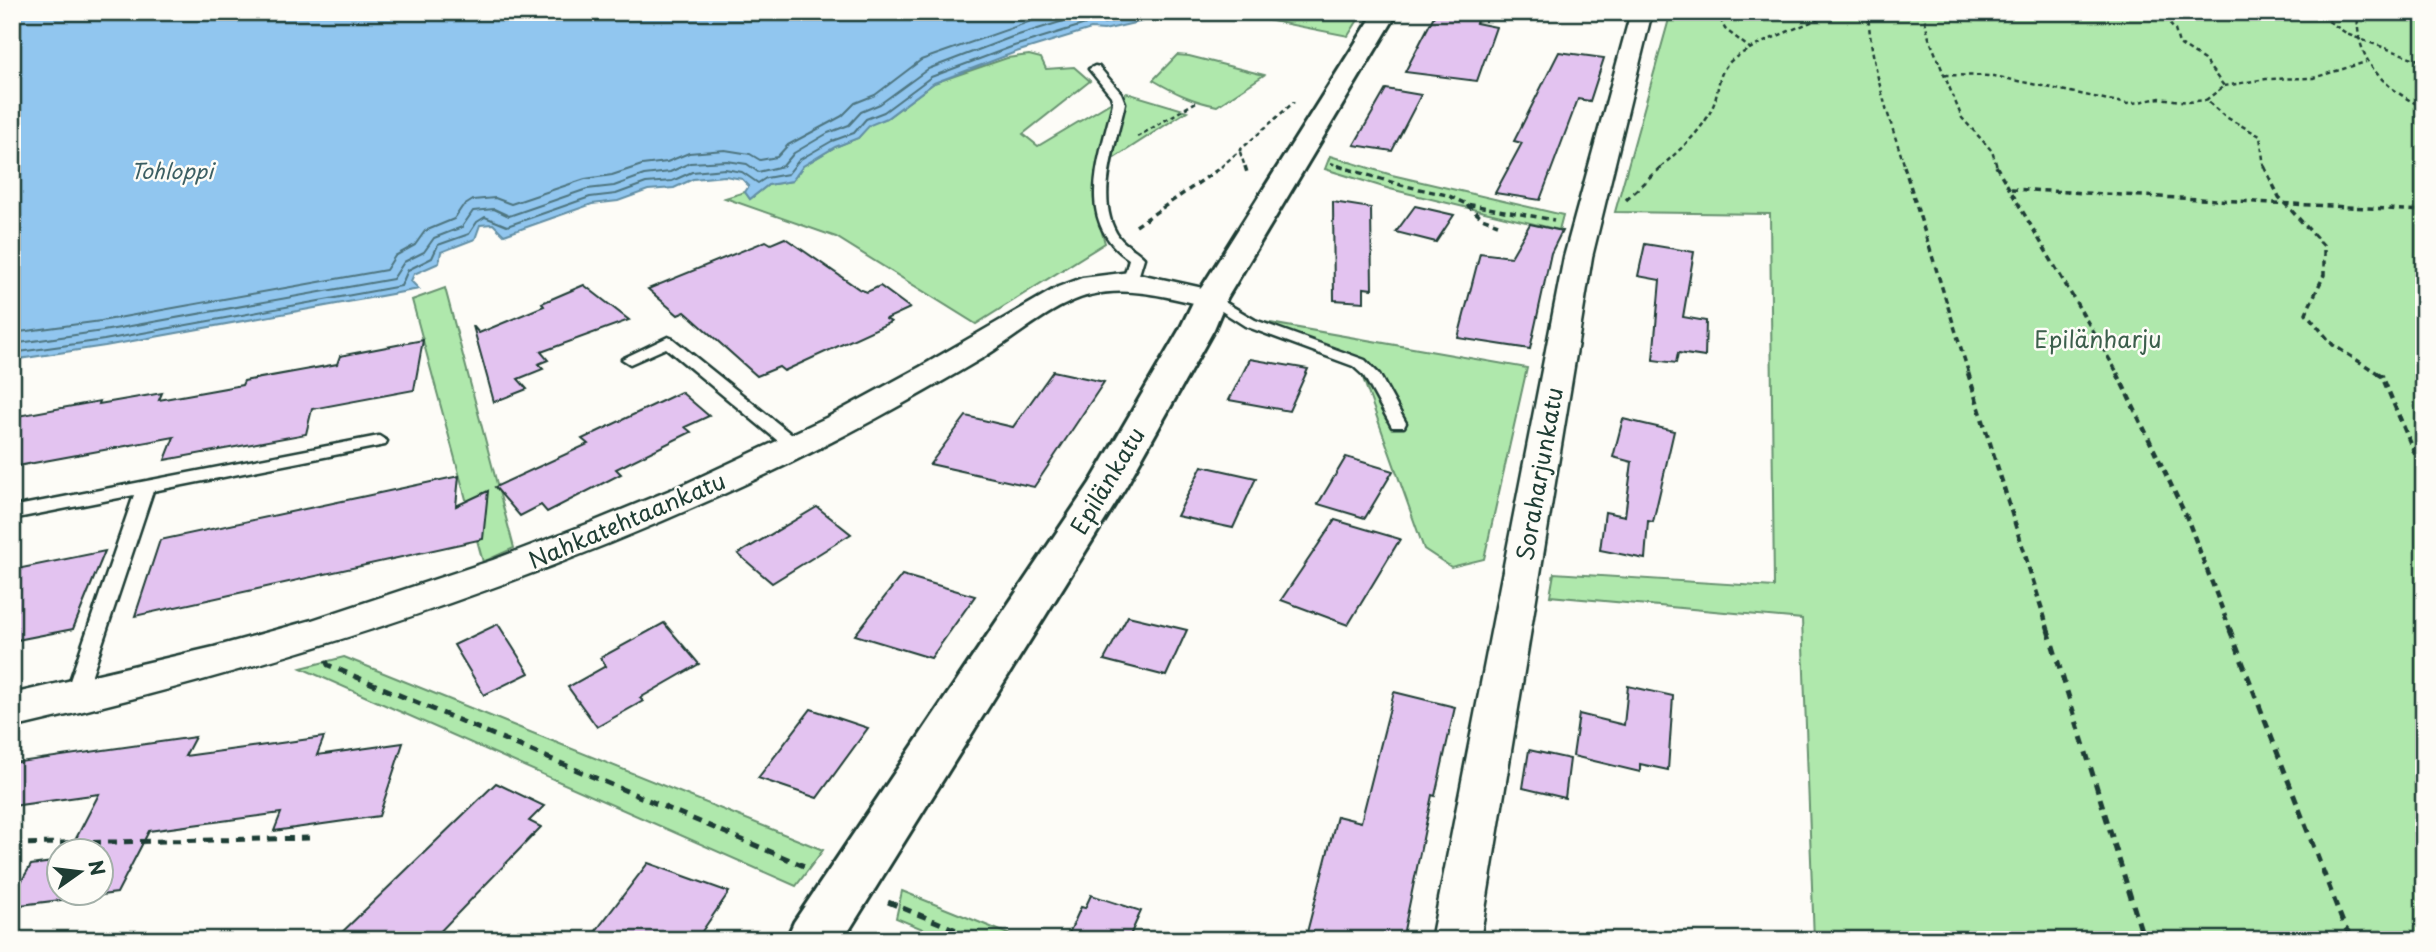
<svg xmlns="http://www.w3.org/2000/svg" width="2436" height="952" viewBox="0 0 2436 952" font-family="'Playpen Sans',sans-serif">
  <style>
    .green { fill: #afe8ac; stroke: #679270; stroke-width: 2 }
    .water { fill: #91c6ef; stroke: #638fa4; stroke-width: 2 }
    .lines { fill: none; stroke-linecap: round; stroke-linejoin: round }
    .shore { stroke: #4d747f; stroke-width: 2 }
    .building { fill: #e3c3f0; stroke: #1f3d34; stroke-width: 2 }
    .lane-casing { stroke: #1f3d34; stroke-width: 5 }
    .street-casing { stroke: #1f3d34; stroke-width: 5 }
    .secondary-casing { stroke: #1f3d34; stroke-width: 6 }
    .path-far3 { stroke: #1f3d34; stroke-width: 2.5; stroke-dasharray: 4.5 3.5; stroke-linecap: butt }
    .path-far2 { stroke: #1f3d34; stroke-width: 3.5; stroke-dasharray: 6 4.5; stroke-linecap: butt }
    .path-far1 { stroke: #1f3d34; stroke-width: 4.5; stroke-dasharray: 7 5; stroke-linecap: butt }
    .path { stroke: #1f3d34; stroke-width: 5; stroke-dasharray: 9 7; stroke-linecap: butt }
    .lane { fill: #fdfcf7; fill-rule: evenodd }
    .street { fill: #fdfcf7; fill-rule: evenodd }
    .secondary { fill: #fdfcf7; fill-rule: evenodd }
    .labels { text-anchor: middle; stroke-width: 5; stroke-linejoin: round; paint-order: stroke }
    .far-water-label { font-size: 21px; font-style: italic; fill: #3c5f63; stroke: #fdfcf7 }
    .park-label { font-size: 23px; fill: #3c5f4c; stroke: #fdfcf7 }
    .street-label { font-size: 23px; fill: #1f3d34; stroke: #fdfcf7 }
  </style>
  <rect width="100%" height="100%" fill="#fdfcf7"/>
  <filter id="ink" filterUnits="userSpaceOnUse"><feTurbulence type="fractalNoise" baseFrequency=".0143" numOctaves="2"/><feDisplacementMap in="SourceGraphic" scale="14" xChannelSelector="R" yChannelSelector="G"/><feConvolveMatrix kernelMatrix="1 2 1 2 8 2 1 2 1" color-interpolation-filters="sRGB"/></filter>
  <g filter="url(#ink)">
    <g class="green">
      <path d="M 1226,12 L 1363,12 L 1348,36 Z"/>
      <path d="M 1671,12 L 2424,12 L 2424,940 L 1814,940 L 1802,619 L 1550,596 L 1554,573 L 1774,587 L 1770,214 L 1615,212 Z"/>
      <path d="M 1029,55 L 1041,58 L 1046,69 L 1074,67 L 1090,81 L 1023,134 L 1038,146 L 1127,93 L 1187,111 L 1099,168 L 1095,209 L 1105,243 L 976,324 L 836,237 L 725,198 L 745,192 L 750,199 L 768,185 L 792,181 L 803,166 L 835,147 L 858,138 L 870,124 L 887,118 L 934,83 L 1007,58 Z"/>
      <path d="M 1177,55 L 1189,56 L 1264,75 L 1217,106 C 1192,101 1175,93 1153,80 Z"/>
      <path d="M 1330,156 L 1392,175 L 1563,215 L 1559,230 L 1390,189 L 1325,169 Z"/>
      <path d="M 445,288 L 514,548 L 483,562 L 412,300 Z"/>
      <path d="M 1247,319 L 1527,368 L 1484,559 L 1451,567 L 1424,549 L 1359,367 L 1242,324 Z"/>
      <path d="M 344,657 L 823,850 L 796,886 L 301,668 Z"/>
      <path d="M 902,891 L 1023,940 L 949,940 L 896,918 Z"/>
    </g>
    <path class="water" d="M 12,12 L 1183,12 L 1104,30 L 1091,29 L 1016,52 L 934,83 L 887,118 L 870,125 L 858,138 L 835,147 L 803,166 L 792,181 L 768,185 L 750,199 L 745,192 L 749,186 L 742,179 L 725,176 L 693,179 L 674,188 L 648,190 L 618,201 L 592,204 L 504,235 L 493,224 L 480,225 L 475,239 L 441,252 L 439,263 L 414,274 L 411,281 L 419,289 L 105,346 L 12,360 Z"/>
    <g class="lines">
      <g class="shore">
        <path d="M 12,333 L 101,321 L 386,270 L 395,256 L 415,245 L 425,231 L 454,219 L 462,207 L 473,200 L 495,198 L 511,204 L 585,179 L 612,175 L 642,165 L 667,162 L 689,153 L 725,150 L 750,154 L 760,160 L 777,157 L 788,145 L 842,116 L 855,103 L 875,95 L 921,60 L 1057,12"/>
        <path d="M 12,344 L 103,331 L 393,279 L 404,262 L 424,252 L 434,238 L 462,227 L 473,211 L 494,209 L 509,216 L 587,189 L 614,186 L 644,175 L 670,172 L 690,163 L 727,161 L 747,164 L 758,172 L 783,166 L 794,153 L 828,133 L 849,125 L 861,112 L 880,104 L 928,69 L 1012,37 L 1086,14 L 1112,12"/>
        <path d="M 12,353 L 104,340 L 401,286 L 408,270 L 432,258 L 438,245 L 469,234 L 477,222 L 485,217 L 507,226 L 590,197 L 616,194 L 646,183 L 672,181 L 692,172 L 725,169 L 742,172 L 758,183 L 766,178 L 788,174 L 799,160 L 832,141 L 854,133 L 866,119 L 884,112 L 931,77 L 1014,46 L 1089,23 L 1104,23 L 1154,12"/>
      </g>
    </g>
    <g class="building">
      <path d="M 1436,12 L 1480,12 L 1476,23 L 1496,27 L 1477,81 L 1405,72 Z"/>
      <path d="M 1559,52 L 1604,58 L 1590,101 L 1578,99 L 1540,200 L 1495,193 L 1522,143 L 1514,141 Z"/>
      <path d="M 1386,89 L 1421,95 L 1392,151 L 1354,145 Z"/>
      <path d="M 1333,202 L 1371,208 L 1372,289 L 1364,288 L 1364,302 L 1334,300 Z"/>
      <path d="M 1415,206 L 1454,215 L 1436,242 L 1396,232 Z"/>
      <path d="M 1530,224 L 1562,231 L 1551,253 L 1530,349 L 1458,338 L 1480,253 L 1511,257 Z"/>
      <path d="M 785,238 L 859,289 L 867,292 L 880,286 L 910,308 L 886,319 L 891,322 L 784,371 L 779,367 L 757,376 L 685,312 L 678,315 L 648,289 L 766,241 L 771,244 Z"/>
      <path d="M 1645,244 L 1694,252 L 1683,317 L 1706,321 L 1705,357 L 1678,353 L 1676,363 L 1653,360 L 1660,280 L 1638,276 Z"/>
      <path d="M 584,285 L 629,320 L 541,352 L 548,360 L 538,364 L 543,369 L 518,379 L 527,389 L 494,402 L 473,326 L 479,333 L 544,306 L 542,303 Z"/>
      <path d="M 423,340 L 414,390 L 312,409 L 306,434 L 165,460 L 174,437 L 12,467 L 12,417 L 100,401 L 99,404 L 162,393 L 159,400 L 242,385 L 244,381 L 337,364 L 340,356 Z"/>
      <path d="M 1250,359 L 1308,369 L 1289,411 L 1229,400 Z"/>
      <path d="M 1053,371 L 1104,382 L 1034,487 L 930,464 L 966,416 L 1013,427 Z"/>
      <path d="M 681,392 L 709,416 L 685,427 L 691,432 L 616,469 L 621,474 L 547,512 L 541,505 L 520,516 L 495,487 L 588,444 L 582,439 Z"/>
      <path d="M 1623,419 L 1674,431 L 1653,522 L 1648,521 L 1645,559 L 1600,550 L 1605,512 L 1625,516 L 1632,462 L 1613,457 Z"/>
      <path d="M 1346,457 L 1393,471 L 1365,518 L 1318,504 Z"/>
      <path d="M 1202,466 L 1256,478 L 1233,528 L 1177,516 Z"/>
      <path d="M 459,476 L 456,506 L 488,491 L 483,539 L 135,616 L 160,540 Z"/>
      <path d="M 817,507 L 851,534 L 772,583 L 738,554 Z"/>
      <path d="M 1335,520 L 1400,539 L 1348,625 L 1281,600 Z"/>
      <path d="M 105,551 L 73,629 L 12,641 L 12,570 Z"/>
      <path d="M 902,575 L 975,596 L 931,658 L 855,635 Z"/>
      <path d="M 1128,616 L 1187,630 L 1166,676 L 1104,660 Z"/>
      <path d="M 664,623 L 699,664 L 640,698 L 643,701 L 597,727 L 568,687 L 606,666 L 600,658 Z"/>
      <path d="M 498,624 L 529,673 L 484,695 L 454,645 Z"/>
      <path d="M 1628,686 L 1673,696 L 1668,770 L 1640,764 L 1640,772 L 1573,756 L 1579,714 L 1624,725 Z"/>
      <path d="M 1394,692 L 1455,707 L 1435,796 L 1432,795 L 1402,940 L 1305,940 L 1337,816 L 1361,822 Z"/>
      <path d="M 811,709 L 868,728 L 817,798 L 758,778 Z"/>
      <path d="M 195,737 L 185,756 L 324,737 L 317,755 L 403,743 L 379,816 L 274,831 L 281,813 L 149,831 L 117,893 L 12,906 L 12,897 L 31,865 L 60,861 L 60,892 L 102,892 L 102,850 L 70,850 L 99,794 L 12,806 L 12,763 Z"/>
      <path d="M 1529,750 L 1570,759 L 1565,798 L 1523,788 Z"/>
      <path d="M 496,783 L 544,806 L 529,821 L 541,827 L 432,940 L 334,940 Z"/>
      <path d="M 648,863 L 729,892 L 696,940 L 589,940 Z"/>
      <path d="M 1091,895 L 1141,911 L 1128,940 L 1066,940 L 1081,907 L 1085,908 Z"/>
    </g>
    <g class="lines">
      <defs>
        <g id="lane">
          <path d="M 1095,66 L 1099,67 L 1121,93 L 1125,103 C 1117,142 1093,201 1119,237 C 1126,246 1137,250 1144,258 L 1137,281 L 1130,285 L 1123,281 L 1129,259 C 1073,221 1100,158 1113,103 L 1111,96 L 1089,69 Z"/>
          <path d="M 1211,294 L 1255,320 L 1365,360 L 1379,374 L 1406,423 L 1404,427 L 1392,427 L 1364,376 L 1353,366 L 1245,326 L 1206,301 L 1204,298 Z"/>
          <path d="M 668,337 L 673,339 L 802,443 L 805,447 L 802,451 L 790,451 L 666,348 L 630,364 L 622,359 Z"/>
          <path d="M 379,436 L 387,441 L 385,445 L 153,491 L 84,698 L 81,704 L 74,706 L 67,704 L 64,698 L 134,495 L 12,519 L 12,507 Z"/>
        </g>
        <g id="street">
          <path d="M 1631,12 L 1652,12 L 1592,257 L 1480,940 L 1431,940 L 1564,257 Z"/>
          <path d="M 1130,272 L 1221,292 L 1226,298 L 1221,304 L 1211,307 C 1171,298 1131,285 1090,295 C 1055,303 1015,338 984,357 C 913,399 841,439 767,474 C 525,588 273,668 12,728 L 12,694 L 214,647 L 312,620 L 493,560 L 590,523 L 685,484 L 828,417 L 920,367 L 1058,287 L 1082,278 Z"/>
        </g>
        <path id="secondary" d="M 1375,12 L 1398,12 L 1227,298 L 1214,329 L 1125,488 L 843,940 L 786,940 L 794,922 L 1090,483 L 1180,329 L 1195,298 Z"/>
      </defs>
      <use href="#lane" class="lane-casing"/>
      <use href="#street" class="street-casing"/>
      <use href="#secondary" class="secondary-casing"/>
      <g class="path-far3">
        <path d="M 1717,12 L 1725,29 L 1751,49"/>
        <path d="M 1868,12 C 1871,67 1888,115 1905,167"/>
        <path d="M 1923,12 L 1929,38 L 1962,118 L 1992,151 L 1997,167"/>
        <path d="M 2159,12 L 2175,30 L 2179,44 L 2204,60 L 2224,86 L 2206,100 L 2224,116 L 2260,136 L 2264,167"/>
        <path d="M 2315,12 L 2349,35 L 2424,62"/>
        <path d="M 2358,12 C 2354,60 2384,88 2424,108"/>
        <path d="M 1944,75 L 1994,76 L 2128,104 L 2160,98 L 2188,102 L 2206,100"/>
        <path d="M 2224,86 L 2266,79 L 2313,78 L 2366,62"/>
        <path d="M 1137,137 L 1196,102"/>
        <path d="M 1240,152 L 1245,167"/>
        <path d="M 1330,163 L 1344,167"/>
        <path d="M 1221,167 L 1294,102"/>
        <path d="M 1661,167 C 1681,148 1702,132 1713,106 C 1719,93 1717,76 1727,65 C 1741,47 1810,24 1834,12"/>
      </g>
      <g class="path-far2">
        <path d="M 1245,166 L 1248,176"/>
        <path d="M 1338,166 L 1401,185 L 1447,195 L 1466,204 L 1554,220"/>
        <path d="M 1904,166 L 1969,374"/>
        <path d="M 1996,166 L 2118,374"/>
        <path d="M 2264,166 L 2279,197 L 2324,246 L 2324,275 L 2306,313 L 2333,345 L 2379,374"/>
        <path d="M 2011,189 L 2424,211"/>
        <path d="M 1626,200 L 1662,166"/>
        <path d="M 1467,205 L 1482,218 L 1498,224"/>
        <path d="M 1136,226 L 1223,166"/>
      </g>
      <g class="path-far1">
        <path d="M 1968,373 L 2049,632"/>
        <path d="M 2117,373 L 2187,518 L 2231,632"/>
        <path d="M 2377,373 L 2382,376 L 2424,475"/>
      </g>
      <g class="path">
        <path d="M 2048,630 L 2144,940"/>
        <path d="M 2230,630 L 2345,928 L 2355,940"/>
        <path d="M 326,661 L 328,665 L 809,868"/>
        <path d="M 12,844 L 313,838"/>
        <path d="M 888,902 L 981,940"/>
      </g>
      <use href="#lane" class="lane"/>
      <use href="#street" class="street"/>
      <use href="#secondary" class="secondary"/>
    </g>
  </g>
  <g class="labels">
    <g class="far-water-label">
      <text x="172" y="179">Tohloppi</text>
    </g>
    <g class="park-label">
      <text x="2098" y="348">Epilänharju</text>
    </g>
    <g class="street-label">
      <text transform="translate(1540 474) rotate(-80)" y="8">Soraharjunkatu</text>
      <text transform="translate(1108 481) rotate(-59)" y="8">Epilänkatu</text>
      <text transform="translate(627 521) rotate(-23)" y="8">Nahkatehtaankatu</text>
    </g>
  </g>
  <rect width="2436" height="952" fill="none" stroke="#fdfcf7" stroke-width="42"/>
  <rect x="21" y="21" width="2394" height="910" fill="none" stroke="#1f3d34" stroke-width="2.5" filter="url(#ink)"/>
  <g transform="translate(80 872) rotate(76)"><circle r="33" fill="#fdfcf7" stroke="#a4b0a9" stroke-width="2"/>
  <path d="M0-5L12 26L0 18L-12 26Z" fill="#1f3d34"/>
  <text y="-10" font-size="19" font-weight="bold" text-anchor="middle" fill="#1f3d34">N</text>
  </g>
</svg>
